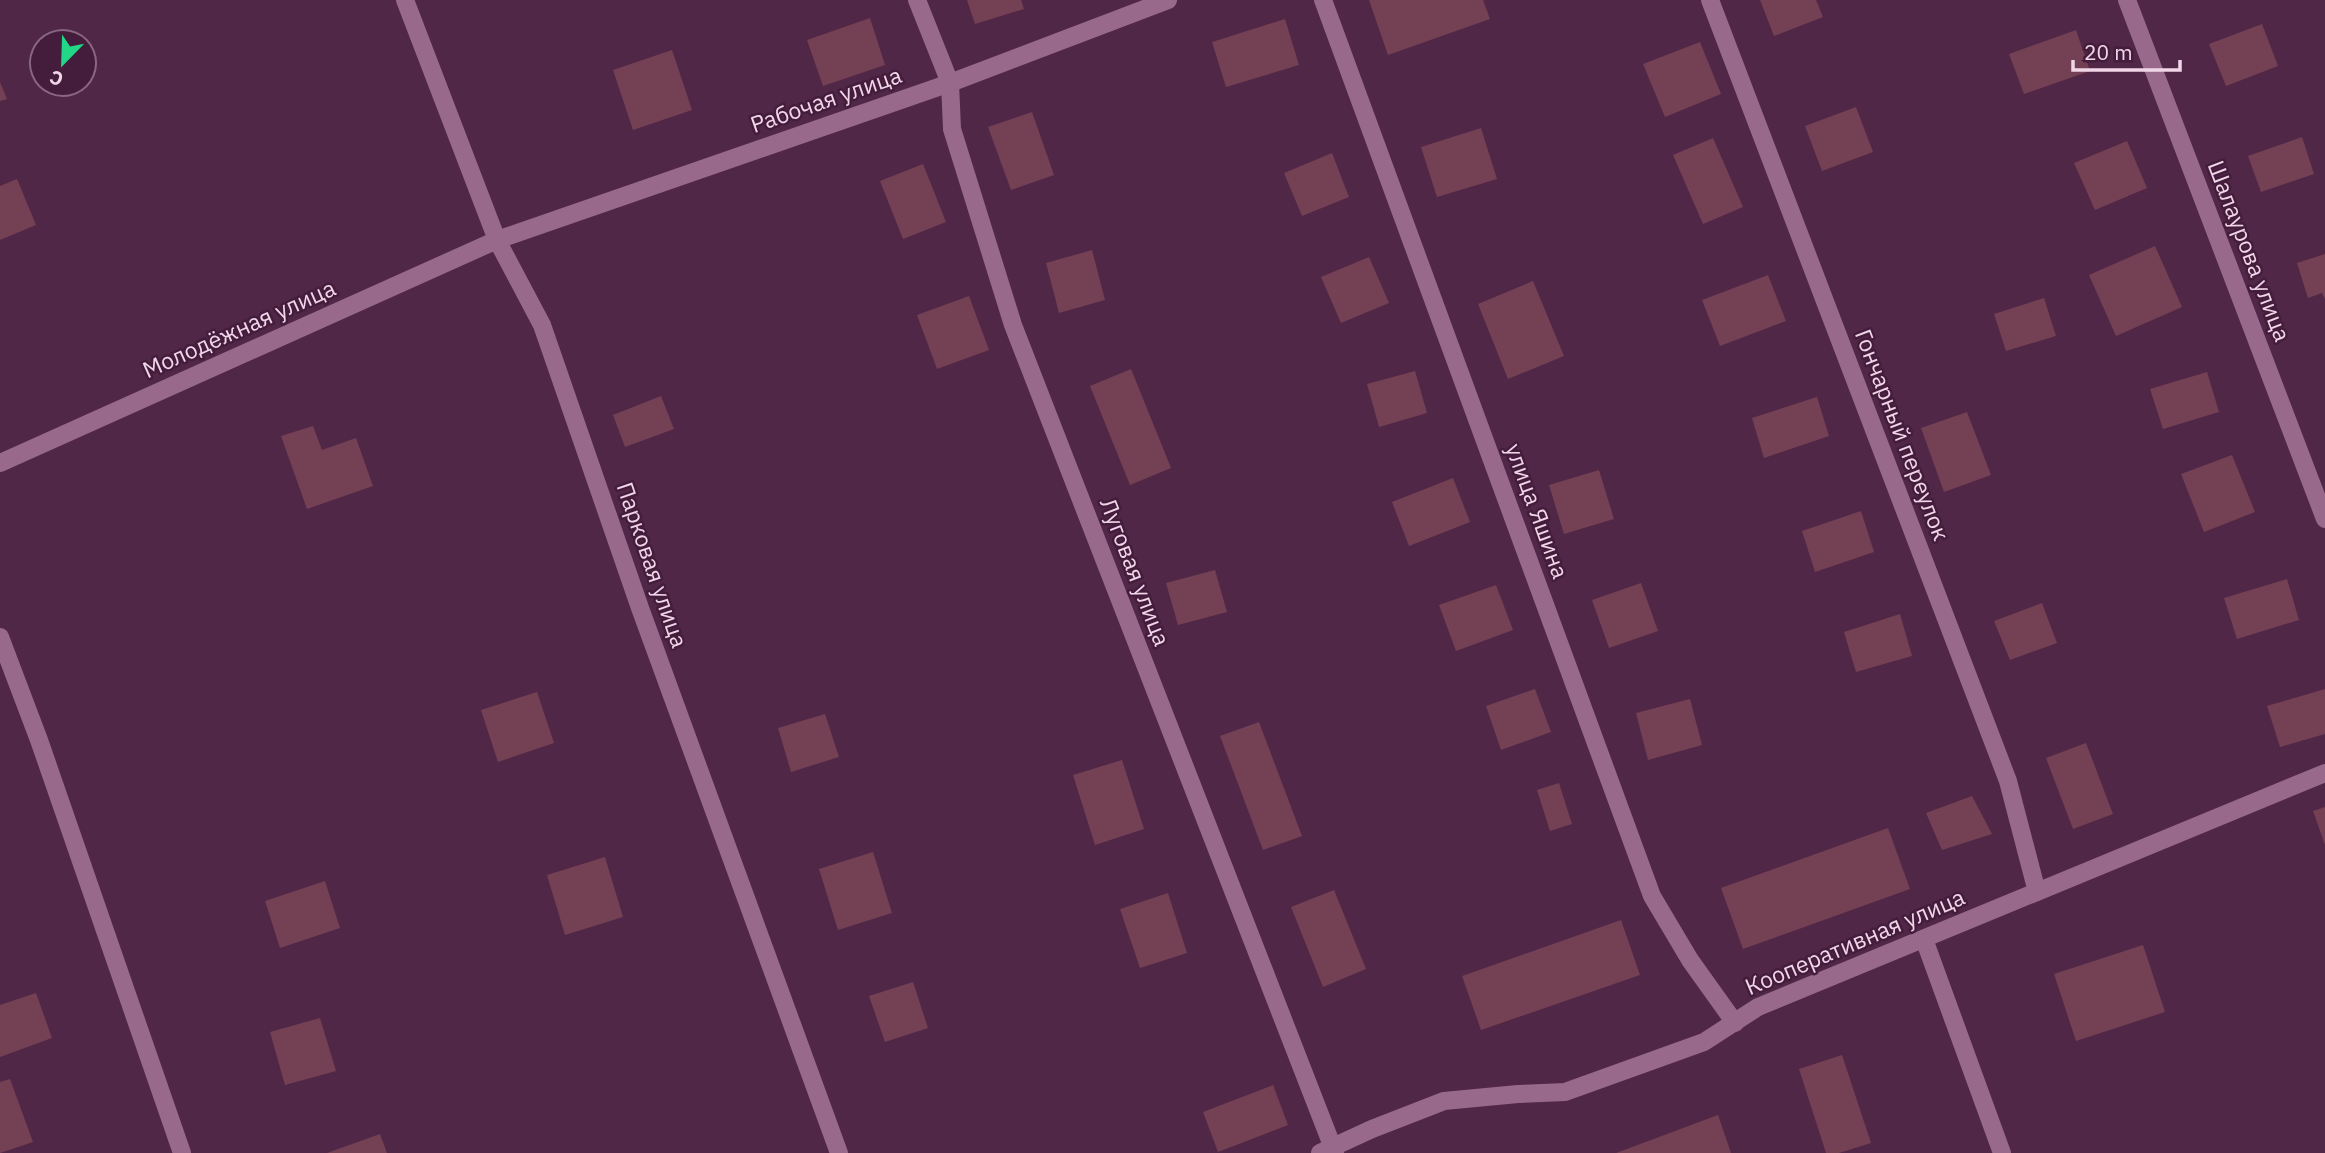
<svg xmlns="http://www.w3.org/2000/svg" width="2325" height="1153" viewBox="0 0 2325 1153" font-family="'IBM Plex Sans',sans-serif">
  <style>
    .building { fill: #744054 }
    .lines { fill: none; stroke-linecap: round; stroke-linejoin: round }
    .minor { stroke: #98698b; stroke-width: 18 }
    .labels { text-anchor: middle; stroke-width: 5; stroke-linejoin: round; paint-order: stroke }
    .street-label { font-size: 23px; fill: #f1d6e9; stroke: #451d3c }
  </style>
  <rect width="100%" height="100%" fill="#512747"/>
  <g class="building">
    <path d="M 967,0 L 1021,0 L 1024,9 L 975,24 Z"/>
    <path d="M 1369,0 L 1483,0 L 1490,19 L 1388,55 Z"/>
    <path d="M 1760,0 L 1816,0 L 1823,17 L 1774,36 Z"/>
    <path d="M 870,18 L 885,65 L 823,86 L 807,40 Z"/>
    <path d="M 1285,19 L 1299,65 L 1226,87 L 1212,42 Z"/>
    <path d="M 2262,24 L 2278,66 L 2226,86 L 2209,44 Z"/>
    <path d="M 2076,30 L 2090,71 L 2024,94 L 2009,54 Z"/>
    <path d="M 1700,42 L 1721,94 L 1665,117 L 1643,64 Z"/>
    <path d="M 672,50 L 692,110 L 633,130 L 613,70 Z"/>
    <path d="M 0,82 L 7,99 L 0,101 Z"/>
    <path d="M 1856,107 L 1873,152 L 1822,171 L 1805,126 Z"/>
    <path d="M 1032,112 L 1054,175 L 1011,190 L 988,127 Z"/>
    <path d="M 1481,128 L 1497,179 L 1437,197 L 1421,147 Z"/>
    <path d="M 2302,137 L 2314,174 L 2261,192 L 2248,156 Z"/>
    <path d="M 1713,138 L 1743,207 L 1703,224 L 1673,155 Z"/>
    <path d="M 2127,141 L 2147,188 L 2095,210 L 2074,163 Z"/>
    <path d="M 1332,153 L 1349,197 L 1302,216 L 1284,173 Z"/>
    <path d="M 923,164 L 946,222 L 903,239 L 880,181 Z"/>
    <path d="M 17,179 L 36,225 L 0,240 L 0,186 Z"/>
    <path d="M 2155,246 L 2182,307 L 2116,336 L 2089,275 Z"/>
    <path d="M 1092,250 L 1105,300 L 1059,313 L 1046,263 Z"/>
    <path d="M 2325,254 L 2325,299 L 2322,293 L 2308,298 L 2297,263 Z"/>
    <path d="M 1369,257 L 1389,303 L 1341,323 L 1321,277 Z"/>
    <path d="M 1768,275 L 1786,321 L 1720,346 L 1702,300 Z"/>
    <path d="M 1533,281 L 1564,356 L 1508,379 L 1478,304 Z"/>
    <path d="M 969,296 L 989,350 L 937,369 L 917,315 Z"/>
    <path d="M 2044,298 L 2056,336 L 2006,351 L 1994,314 Z"/>
    <path d="M 1131,369 L 1171,468 L 1130,485 L 1090,386 Z"/>
    <path d="M 1415,371 L 1427,413 L 1379,427 L 1367,384 Z"/>
    <path d="M 2207,372 L 2219,412 L 2163,429 L 2150,389 Z"/>
    <path d="M 661,396 L 674,429 L 625,447 L 613,415 Z"/>
    <path d="M 1817,397 L 1829,436 L 1764,458 L 1752,418 Z"/>
    <path d="M 1967,412 L 1991,475 L 1944,492 L 1921,428 Z"/>
    <path d="M 313,426 L 322,450 L 356,438 L 373,486 L 307,509 L 281,436 Z"/>
    <path d="M 2232,455 L 2255,512 L 2204,532 L 2181,474 Z"/>
    <path d="M 1599,470 L 1614,519 L 1564,534 L 1549,485 Z"/>
    <path d="M 1453,478 L 1470,522 L 1409,546 L 1392,502 Z"/>
    <path d="M 1861,511 L 1874,552 L 1815,572 L 1802,531 Z"/>
    <path d="M 1215,570 L 1227,612 L 1178,625 L 1166,583 Z"/>
    <path d="M 2287,579 L 2299,620 L 2237,639 L 2224,598 Z"/>
    <path d="M 1641,583 L 1658,631 L 1609,648 L 1592,600 Z"/>
    <path d="M 1496,585 L 1513,630 L 1456,651 L 1439,605 Z"/>
    <path d="M 2042,603 L 2057,643 L 2010,660 L 1994,621 Z"/>
    <path d="M 1900,614 L 1912,656 L 1856,672 L 1844,632 Z"/>
    <path d="M 1535,689 L 1551,732 L 1501,750 L 1486,706 Z"/>
    <path d="M 2325,689 L 2325,734 L 2280,747 L 2267,706 Z"/>
    <path d="M 537,692 L 554,743 L 498,762 L 481,710 Z"/>
    <path d="M 1690,699 L 1702,745 L 1648,760 L 1636,713 Z"/>
    <path d="M 825,714 L 839,757 L 791,772 L 778,728 Z"/>
    <path d="M 1259,722 L 1302,836 L 1263,850 L 1220,736 Z"/>
    <path d="M 2086,743 L 2113,814 L 2073,829 L 2046,758 Z"/>
    <path d="M 1122,760 L 1144,829 L 1095,845 L 1073,775 Z"/>
    <path d="M 1559,783 L 1572,824 L 1550,831 L 1537,790 Z"/>
    <path d="M 1972,796 L 1992,834 L 1942,850 L 1926,813 Z"/>
    <path d="M 2325,807 L 2325,845 L 2313,811 Z"/>
    <path d="M 1888,828 L 1910,889 L 1743,949 L 1721,888 Z"/>
    <path d="M 873,852 L 892,913 L 838,930 L 819,869 Z"/>
    <path d="M 605,857 L 623,917 L 565,935 L 547,875 Z"/>
    <path d="M 325,881 L 340,928 L 280,948 L 265,901 Z"/>
    <path d="M 1334,890 L 1366,969 L 1323,987 L 1291,907 Z"/>
    <path d="M 1168,893 L 1187,953 L 1140,968 L 1120,909 Z"/>
    <path d="M 1621,920 L 1640,975 L 1481,1030 L 1462,976 Z"/>
    <path d="M 2143,945 L 2165,1012 L 2076,1041 L 2054,974 Z"/>
    <path d="M 913,982 L 928,1028 L 885,1042 L 869,996 Z"/>
    <path d="M 36,993 L 52,1038 L 0,1057 L 0,1005 Z"/>
    <path d="M 320,1018 L 336,1071 L 285,1085 L 270,1032 Z"/>
    <path d="M 1842,1055 L 1871,1143 L 1839,1153 L 1826,1153 L 1799,1069 Z"/>
    <path d="M 10,1079 L 33,1142 L 0,1153 L 0,1082 Z"/>
    <path d="M 1273,1085 L 1288,1125 L 1218,1152 L 1203,1112 Z"/>
    <path d="M 1718,1115 L 1731,1153 L 1616,1153 Z"/>
    <path d="M 380,1134 L 387,1153 L 327,1153 Z"/>
  </g>
  <g class="lines">
    <g class="minor">
      <path d="M 405,0 L 497,240 L 542,325 L 640,608 L 839,1153"/>
      <path d="M 917,0 L 950,83 L 952,129 L 1013,325 L 1335,1153"/>
      <path d="M 1323,0 L 1652,896 L 1690,960 L 1735,1023"/>
      <path d="M 1710,0 L 2008,781 L 2037,892"/>
      <path d="M 2127,0 L 2325,519"/>
      <path d="M 0,463 L 497,240 L 950,83 L 1168,0"/>
      <path d="M 0,637 L 39,740 L 182,1153"/>
      <path d="M 1924,939 L 2002,1153"/>
      <path d="M 1320,1153 L 1372,1129 L 1444,1101 L 1518,1094 L 1565,1092 L 1704,1042 L 1758,1007 L 2325,773"/>
    </g>
  </g>
  <g class="labels">
    <g class="street-label">
      <text transform="translate(826 100) rotate(-19)" y="8">Рабочая улица</text>
      <text transform="translate(2249 251) rotate(69)" y="8">Шалаурова улица</text>
      <text transform="translate(239 329) rotate(-24)" y="8">Молодёжная улица</text>
      <text transform="translate(1902 435) rotate(69)" y="8">Гончарный переулок</text>
      <text transform="translate(1537 511) rotate(70)" y="8">улица Яшина</text>
      <text transform="translate(652 565) rotate(71)" y="8">Парковая улица</text>
      <text transform="translate(1135 572) rotate(69)" y="8">Луговая улица</text>
      <text transform="translate(1855 942) rotate(-23)" y="8">Кооперативная улица</text>
    </g>
  </g>
  <g transform="translate(63 63) rotate(203)"><circle r="33" fill="#451d3c" stroke="#8a6781" stroke-width="2"/>
  <path d="M0-5L12 26L0 18L-12 26Z" fill="#22d887"/>
  <text y="-10" font-size="19" font-weight="bold" text-anchor="middle" fill="#f1d6e9">С</text>
  </g>
  <path d="M2073 60v10h107v-10" fill="none" stroke="#f1d6e9" stroke-width="3.5"/>
  <text x="2084" y="60" font-size="21" fill="#f1d6e9" stroke="#451d3c" stroke-width="5" paint-order="stroke">20 m</text>
</svg>
